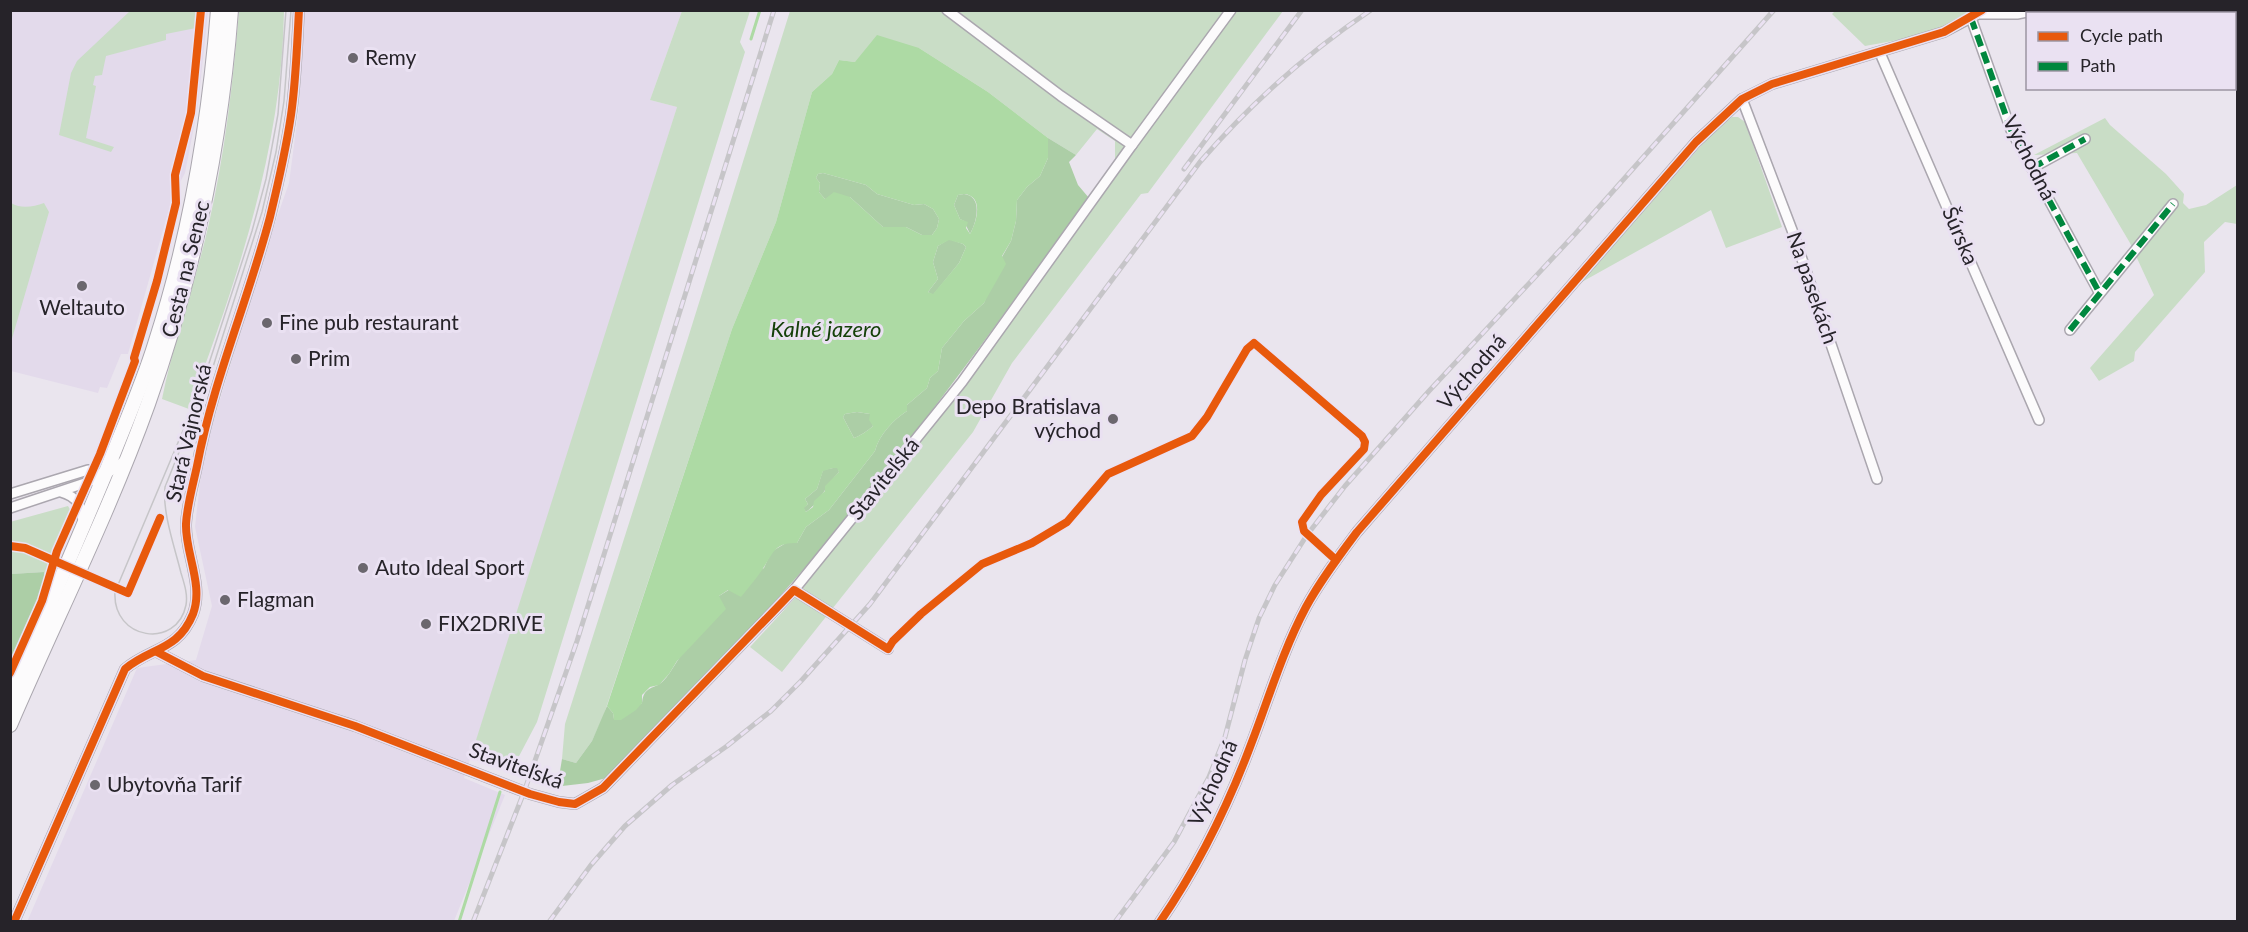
<svg xmlns="http://www.w3.org/2000/svg" width="2248" height="932" viewBox="0 0 2248 932" font-family="Lato,sans-serif">
  <style>
    .built { fill: #e3daeb }
    .green { fill: #c9ddc6 }
    .forest { fill: #accea6 }
    .water { fill: #addaa4; fill-rule: evenodd }
    .lines { fill: none; stroke-linecap: round; stroke-linejoin: round }
    .stream { stroke: #addaa4; stroke-width: 3 }
    .street-casing { stroke: #aba7af; stroke-width: 12 }
    .primary-casing { stroke: #aba7af; stroke-width: 16 }
    .street { stroke: #fcfbfc; stroke-width: 9 }
    .primary { stroke: #fcfbfc; stroke-width: 14 }
    .tram { stroke: #c6c5c8; stroke-width: 1.5 }
    .rail-casing { stroke: #c6c5c8; stroke-width: 5 }
    .rail { stroke: #eae1f2; stroke-width: 3; stroke-dasharray: 9; stroke-linecap: butt }
    .quiet { stroke: #00873e; stroke-width: 6; stroke-dasharray: 12 6; stroke-linecap: butt }
    .cycleway-casing { stroke: #eae1f2; stroke-width: 11 }
    .cycleway { stroke: #e8590c; stroke-width: 8 }
    .poi-dot { fill: #6b676e; stroke: #eae1f2; stroke-width: 2 }
    .labels { text-anchor: middle; stroke-width: 6; stroke-linejoin: round; paint-order: stroke }
    .poi-label { font-size: 21px; fill: #262329; stroke: #eae1f2; text-anchor: start }
    .street-label { font-size: 21px; fill: #262329; stroke: #eae1f2 }
    .water-label { font-size: 22px; font-style: italic; fill: #15410a; stroke: #eae1f2 }
  </style>
  <rect width="100%" height="100%" fill="#eae5ee"/>
  <g class="built">
    <path d="M 10,11 L 208,11 L 198,106 L 185,173 L 173,195 L 128,354 L 121,354 L 107,388 L 100,387 L 98,393 L 11,371 Z"/>
    <path d="M 304,11 L 682,11 L 650,100 L 677,107 L 573,441 L 464,778 L 505,795 L 454,921 L 27,922 L 137,668 L 196,660 L 212,606 L 195,527 L 203,456 L 260,266 L 289,183 L 299,107 Z"/>
  </g>
  <g class="green">
    <path d="M 1836,10 L 1968,11 C 1950,32 1892,41 1865,46 L 1832,14 Z"/>
    <path d="M 130,11 L 204,11 L 203,18 L 196,28 L 166,34 L 166,40 L 106,56 L 102,75 L 95,76 L 93,85 L 96,86 L 86,138 L 114,147 L 111,152 L 59,135 L 71,73 L 77,61 Z"/>
    <path d="M 239,11 L 284,11 C 282,149 237,280 189,409 L 162,399 C 174,339 196,282 209,223 C 225,153 233,82 239,11 Z"/>
    <path d="M 682,11 L 750,11 L 740,42 L 745,52 L 537,722 L 517,760 L 485,762 L 470,759 L 677,107 L 650,100 Z"/>
    <path d="M 790,11 L 1283,11 L 1148,193 L 1141,194 L 1012,363 L 973,432 L 782,672 L 750,647 L 796,597 L 963,386 L 1094,208 L 1115,163 L 1115,141 L 1097,129 L 1076,155 L 1048,138 L 988,92 L 919,48 L 855,62 L 839,60 L 832,74 L 812,92 L 776,222 L 732,329 L 603,717 L 592,741 L 576,763 L 562,759 L 565,724 L 688,338 Z"/>
    <path d="M 1732,117 L 1738,117 L 1745,122 L 1782,227 L 1726,248 L 1711,210 L 1580,283 L 1707,139 Z"/>
    <path d="M 2105,118 L 2110,125 L 2166,174 L 2184,194 L 2183,203 L 2189,209 L 2206,205 L 2237,185 L 2237,224 L 2225,222 L 2204,242 L 2205,272 L 2135,352 L 2134,361 L 2099,381 L 2090,368 L 2154,295 L 2130,243 L 2077,153 L 2034,155 Z"/>
    <path d="M 11,203 C 21,209 33,207 44,203 L 49,212 L 11,342 Z"/>
    <path d="M 68,506 L 72,513 L 46,577 L 44,572 L 11,574 L 10,522 Z"/>
  </g>
  <g class="forest">
    <path d="M 1048,138 L 1076,155 L 1069,162 L 1078,185 L 1089,198 C 992,330 897,464 788,587 C 730,653 666,714 606,778 L 588,783 L 562,786 L 558,783 L 562,759 L 576,763 L 592,741 L 607,706 L 613,713 L 614,719 L 642,703 C 643,691 648,689 658,685 C 662,683 666,678 669,674 L 719,596 L 764,568 L 771,552 L 786,543 L 797,543 L 806,527 L 829,510 L 875,451 C 879,435 893,420 907,411 L 907,405 L 927,388 L 930,378 L 938,371 L 942,348 L 964,321 L 984,303 L 1002,257 L 1011,241 L 1016,221 L 1017,200 L 1027,187 L 1040,176 L 1048,158 Z"/>
    <path d="M 823,173 L 866,185 L 877,194 L 914,205 L 924,204 L 933,209 L 939,219 L 937,228 L 932,235 L 922,235 L 906,227 L 883,227 L 850,197 L 825,199 L 819,192 L 820,183 L 816,178 L 818,174 Z"/>
    <path d="M 964,194 C 983,196 977,222 970,234 L 964,221 L 960,219 L 954,205 L 958,195 Z"/>
    <path d="M 949,239 L 963,244 L 966,247 L 959,263 L 933,295 L 928,292 L 938,279 L 933,262 L 938,246 Z"/>
    <path d="M 857,412 L 870,414 L 873,426 C 869,430 858,437 854,438 L 843,417 L 845,414 Z"/>
    <path d="M 833,468 L 838,468 L 839,472 C 826,485 821,501 806,512 L 803,508 L 808,504 L 805,499 L 817,489 L 823,470 Z"/>
    <path d="M 44,572 C 49,588 18,655 11,673 L 11,574 Z"/>
  </g>
  <path class="water" d="M 877,35 L 919,48 L 988,92 L 1048,138 L 1048,158 L 1040,176 L 1027,187 L 1017,200 L 1016,221 L 1011,241 L 1002,256 L 1006,264 L 984,303 L 964,321 L 942,348 L 938,371 L 930,378 L 927,388 L 907,405 L 907,411 C 893,420 879,435 875,451 L 829,510 L 806,527 L 797,543 C 774,542 773,554 762,570 C 756,579 748,588 741,597 L 728,590 L 719,596 L 726,609 L 677,661 L 669,674 L 659,685 L 650,687 L 642,695 L 642,703 L 636,710 L 621,720 L 614,720 L 613,713 L 607,706 L 732,329 L 776,222 L 812,92 L 832,74 L 839,60 L 855,62 ZM 823,173 L 866,185 L 877,194 L 914,205 L 924,204 L 933,209 L 939,219 L 937,228 L 932,235 L 922,235 L 906,227 L 883,227 L 850,197 L 834,192 L 825,199 L 819,192 L 820,183 L 816,178 L 818,174 ZM 964,194 C 984,196 977,221 970,234 L 966,228 L 968,222 L 960,219 L 954,205 L 958,195 ZM 949,240 L 963,244 L 966,247 L 959,263 L 933,294 L 928,292 L 938,279 L 933,262 L 938,246 ZM 857,412 L 870,414 L 869,420 L 873,426 C 869,430 858,437 854,438 L 843,417 L 845,414 ZM 833,468 L 837,468 L 839,472 L 825,486 L 825,491 L 814,501 L 813,507 L 806,512 L 804,508 L 808,504 L 805,499 L 817,489 L 823,471 Z"/>
  <g class="lines">
    <g class="stream">
      <path d="M 751,39 L 760,10"/>
      <path d="M 459,922 L 500,792"/>
    </g>
    <defs>
      <g id="street">
        <path d="M 1971,18 L 2011,130 L 2099,292"/>
        <path d="M 1880,53 L 2039,420"/>
        <path d="M 1742,99 L 1792,230 L 1877,479"/>
        <path d="M 1132,145 L 1231,10"/>
        <path d="M 2032,168 L 2085,139"/>
        <path d="M 2070,330 L 2173,204"/>
        <path d="M 61,492 C 78,497 82,506 83,523"/>
        <path d="M 10,494 L 88,470 L 95,471 L 103,477"/>
        <path d="M 10,508 L 103,477 L 125,460"/>
        <path d="M 794,590 L 888,649"/>
        <path d="M 157,652 L 203,676 L 355,726 L 530,794 L 559,802 L 575,804 L 603,788 L 794,590 L 962,382 L 1132,145 L 1061,96 L 947,10"/>
        <path d="M 14,922 L 125,669 C 151,647 178,651 193,614 C 204,585 185,553 186,524 C 187,505 193,485 197,466 C 213,381 248,301 270,217 C 278,184 286,149 291,115 C 296,81 297,45 299,10"/>
        <path d="M 1160,922 C 1197,868 1227,808 1250,747 C 1268,701 1282,652 1306,607 C 1320,581 1339,556 1357,532 L 1696,142 L 1742,99 L 1772,84 L 1944,32 L 1978,14 L 2017,14 L 2038,10"/>
      </g>
      <g id="primary">
        <path d="M 10,697 C 43,620 76,544 108,467 C 124,426 142,386 155,344 C 190,236 209,124 218,10"/>
        <path d="M 10,725 C 56,618 109,513 148,404 C 193,277 221,145 231,10"/>
      </g>
    </defs>
    <use href="#street" class="street-casing"/>
    <use href="#primary" class="primary-casing"/>
    <use href="#street" class="street"/>
    <use href="#primary" class="primary"/>
    <path class="tram" d="M 286,10 L 278,114 L 266,179 L 252,231 L 201,388 L 115,592 C 112,640 177,650 186,605 C 188,594 184,583 181,573 C 175,548 162,512 165,487 L 212,370 L 262,212 L 276,152 L 284,101 L 291,10"/>
    <defs>
      <g id="rail">
        <path d="M 1184,169 L 1302,10"/>
        <path d="M 473,922 L 524,792 L 577,641 L 774,10"/>
        <path d="M 549,922 L 591,865 L 625,826 L 672,785 L 727,746 L 771,711 L 801,681 L 870,604 L 1200,162 C 1250,104 1307,53 1371,10"/>
        <path d="M 1115,922 L 1174,842 L 1209,777 L 1225,737 L 1245,660 L 1259,618 L 1275,585 L 1307,535 L 1345,486 L 1429,391 L 1575,234 L 1774,10"/>
      </g>
    </defs>
    <use href="#rail" class="rail-casing"/>
    <use href="#rail" class="rail"/>
    <g class="quiet">
      <path d="M 1971,18 L 2011,130 L 2099,292"/>
      <path d="M 2032,168 L 2085,139"/>
      <path d="M 2070,330 L 2173,204"/>
    </g>
    <defs>
      <g id="cycleway">
        <path d="M 10,546 L 25,548 L 128,593 L 160,518"/>
        <path d="M 157,652 L 203,676 L 355,726 L 530,794 L 559,802 L 575,804 L 603,788 L 794,590 L 888,649 L 893,641 L 921,614 L 982,564 L 1032,543 L 1067,522 L 1108,474 L 1192,436 L 1207,417 L 1247,349 L 1254,343 L 1362,436 L 1365,442 L 1364,449 L 1321,495 L 1302,522 L 1304,531 L 1336,560"/>
        <path d="M 10,673 L 42,601 L 57,551 L 100,454 L 135,361 L 134,358 L 157,281 L 176,203 L 175,175 L 191,113 L 201,10"/>
        <path d="M 14,922 L 125,669 C 151,647 178,651 193,614 C 204,585 185,553 186,524 C 187,505 193,485 197,466 C 213,381 248,301 270,217 C 278,184 286,149 291,115 C 296,81 297,45 299,10"/>
        <path d="M 1160,922 C 1197,868 1227,808 1250,747 C 1268,701 1282,652 1306,607 C 1320,581 1339,556 1357,532 L 1696,142 L 1742,99 L 1772,84 L 1944,32 L 1982,10"/>
      </g>
    </defs>
    <use href="#cycleway" class="cycleway-casing"/>
    <use href="#cycleway" class="cycleway"/>
  </g>
  <g class="poi-dot">
    <circle cx="353" cy="58" r="6"/>
    <circle cx="82" cy="286" r="6"/>
    <circle cx="267" cy="323" r="6"/>
    <circle cx="296" cy="359" r="6"/>
    <circle cx="1113" cy="419" r="6"/>
    <circle cx="363" cy="568" r="6"/>
    <circle cx="225" cy="600" r="6"/>
    <circle cx="426" cy="624" r="6"/>
    <circle cx="95" cy="785" r="6"/>
  </g>
  <g class="labels">
    <g class="poi-label">
      <text x="365" y="65">Remy</text>
      <text x="82" y="315" text-anchor="middle">Weltauto</text>
      <text x="279" y="330">Fine pub restaurant</text>
      <text x="308" y="366">Prim</text>
      <text x="1101" y="414" text-anchor="end">Depo Bratislava<tspan x="1101" dy="24">východ</tspan></text>
      <text x="375" y="575">Auto Ideal Sport</text>
      <text x="237" y="607">Flagman</text>
      <text x="438" y="631">FIX2DRIVE</text>
      <text x="107" y="792">Ubytovňa Tarif</text>
    </g>
    <g class="street-label">
      <text transform="translate(2029 158) rotate(63)" y="7">Východná</text>
      <text transform="translate(1960 236) rotate(67)" y="7">Šúrska</text>
      <text transform="translate(186 269) rotate(-76)" y="7">Cesta na Senec</text>
      <text transform="translate(1812 288) rotate(71)" y="7">Na pasekách</text>
      <text transform="translate(1472 372) rotate(-49)" y="7">Východná</text>
      <text transform="translate(189 433) rotate(-77)" y="7">Stará Vajnorská</text>
      <text transform="translate(884 479) rotate(-51)" y="7">Staviteľská</text>
      <text transform="translate(516 766) rotate(20)" y="7">Staviteľská</text>
      <text transform="translate(1213 783) rotate(-66)" y="7">Východná</text>
    </g>
    <g class="water-label">
      <text x="826" y="337">Kalné jazero</text>
    </g>
  </g>
  <rect width="2248" height="932" fill="none" stroke="#262329" stroke-width="24"/>
  <rect x="2026" y="12" width="210" height="78" fill="#eae1f2" stroke="#9c95a2" stroke-width="1.5"/>
  <rect x="2038" y="32" width="30" height="9" fill="#e8590c" stroke="#9c95a2" stroke-width="1.5"/>
  <text x="2080" y="42" font-size="18" fill="#262329">Cycle path</text>
  <rect x="2038" y="62" width="30" height="9" fill="#00873e" stroke="#9c95a2" stroke-width="1.5"/>
  <text x="2080" y="72" font-size="18" fill="#262329">Path</text>
</svg>
